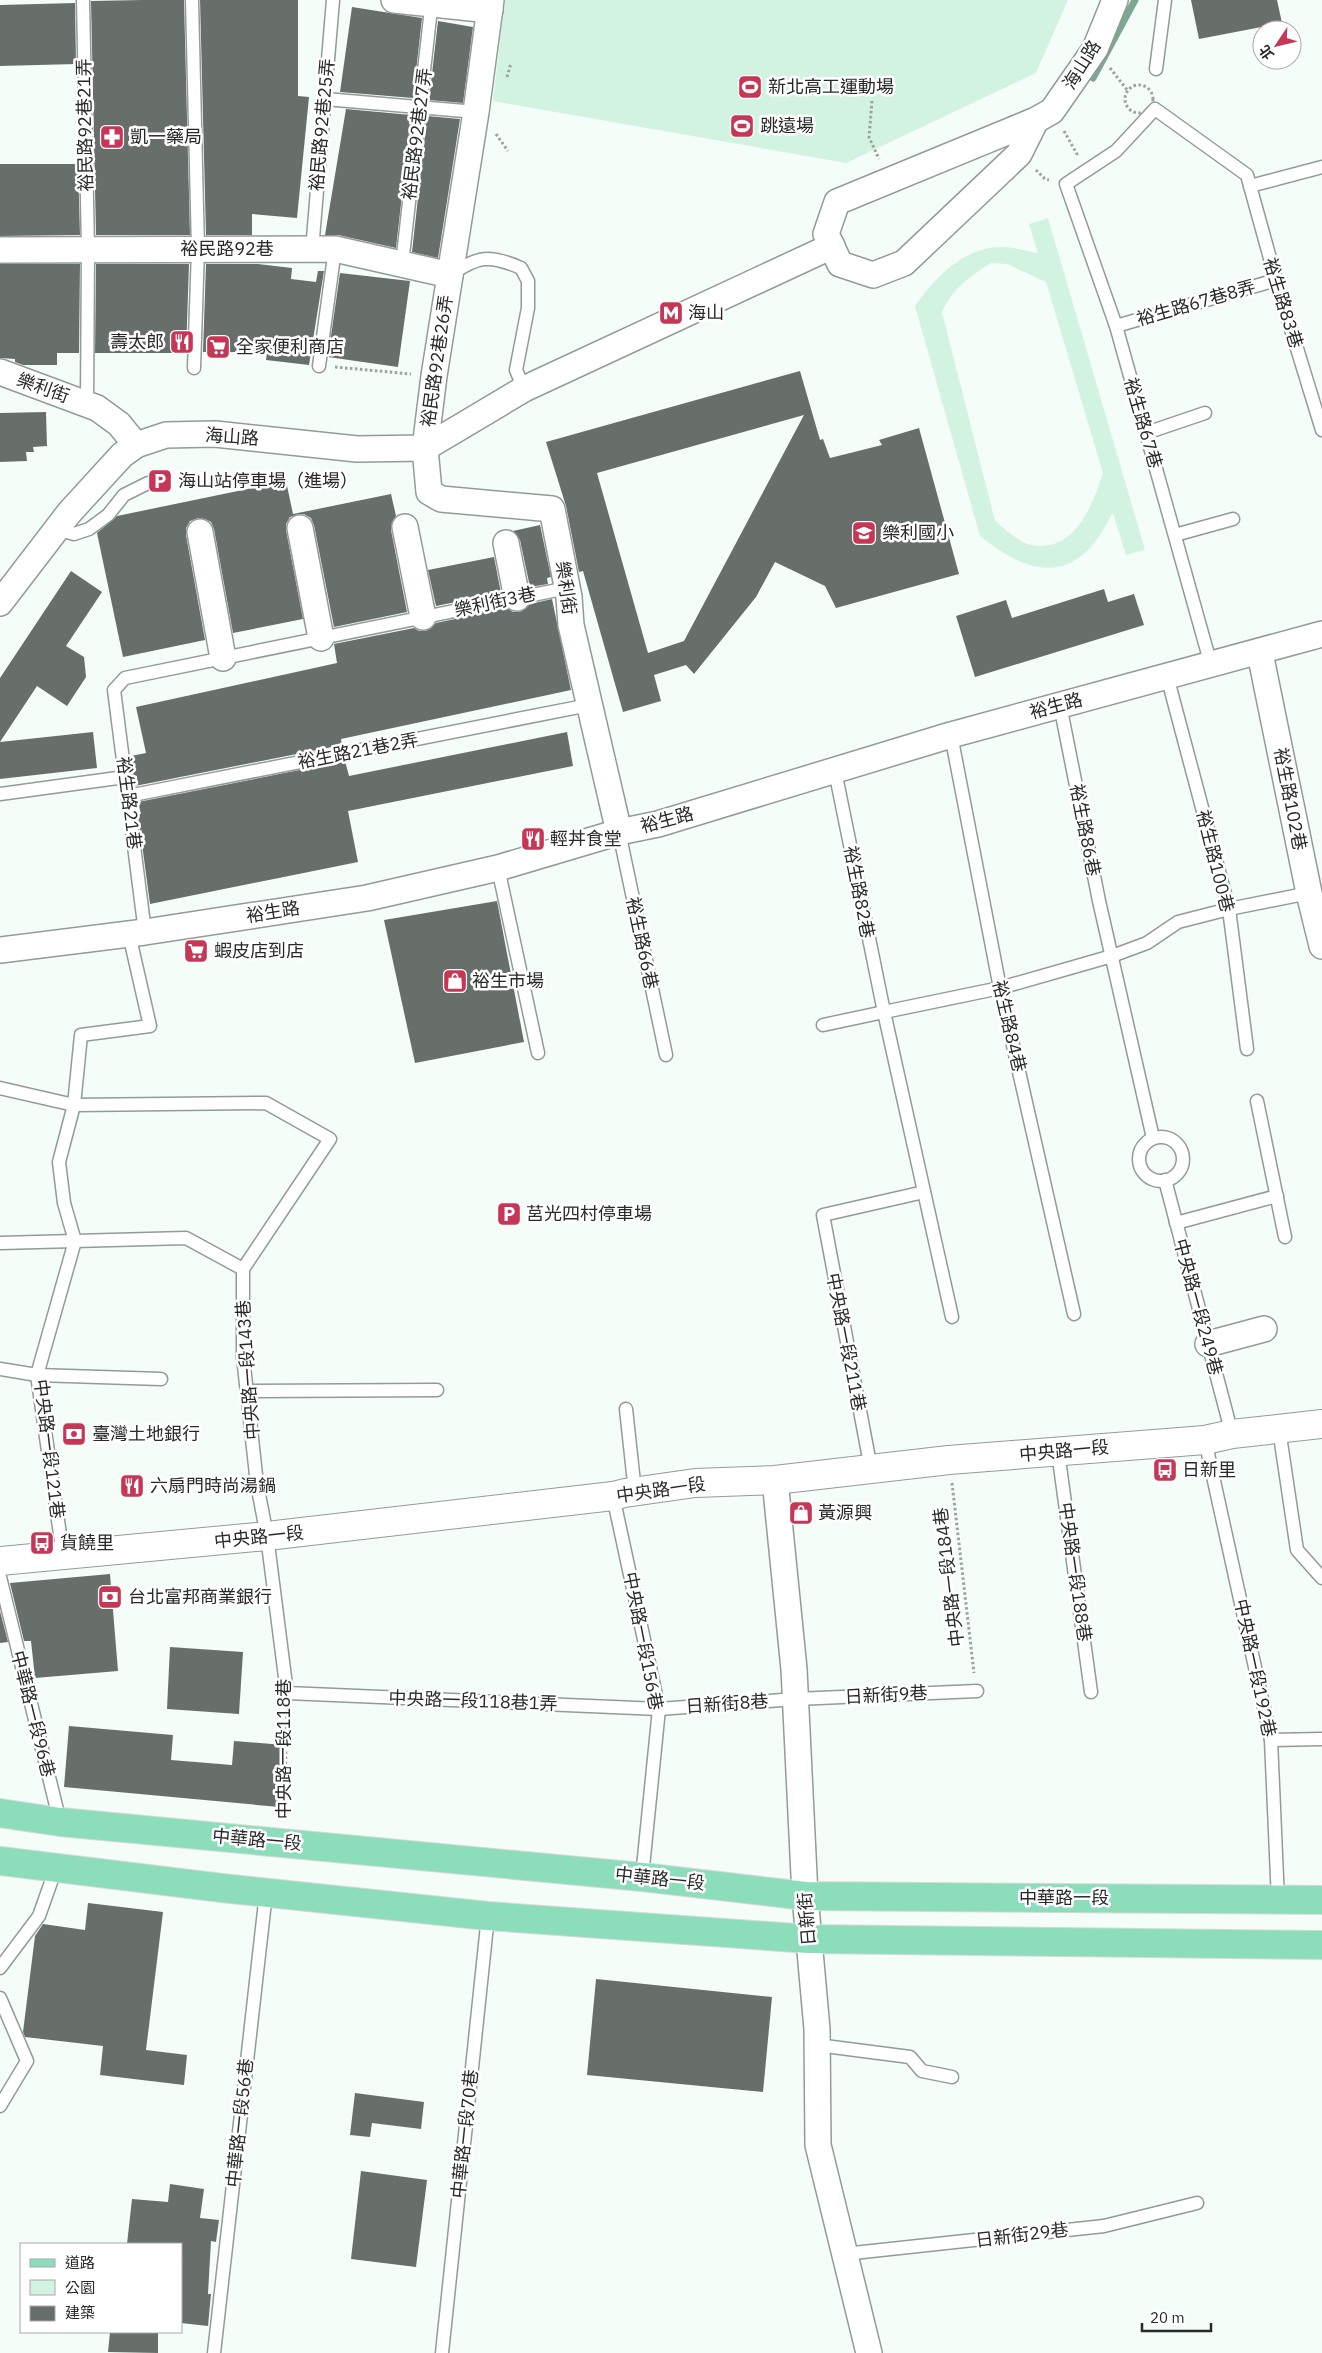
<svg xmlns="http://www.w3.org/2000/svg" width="1322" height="2353" viewBox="0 0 1322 2353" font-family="'IBM Plex Sans','Noto Sans TC',sans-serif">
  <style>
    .green { fill: #d3f3e2; fill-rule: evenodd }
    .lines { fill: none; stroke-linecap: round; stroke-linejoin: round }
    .stream { stroke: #7ca791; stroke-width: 7 }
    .building { fill: #686f6b; fill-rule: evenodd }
    .lane-casing { stroke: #939b97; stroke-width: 15 }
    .street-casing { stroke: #939b97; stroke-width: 28 }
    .secondary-casing { stroke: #939b97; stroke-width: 30 }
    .primary-casing { stroke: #d8d9d8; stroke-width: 30 }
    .path { stroke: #9ca29e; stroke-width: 3; stroke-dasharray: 2.5 2.5; stroke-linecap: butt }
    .lane { stroke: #fff; stroke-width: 12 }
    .street { stroke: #fff; stroke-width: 25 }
    .secondary { stroke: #fff; stroke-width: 28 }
    .primary { stroke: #8cddbc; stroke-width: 28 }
    .labels { text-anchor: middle; stroke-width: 5; stroke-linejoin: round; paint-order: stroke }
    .street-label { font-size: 18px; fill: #272a28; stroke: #fff }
    .poi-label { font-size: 18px; fill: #272a28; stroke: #fff; text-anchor: start }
  </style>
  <rect width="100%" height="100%" fill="#f5fdf9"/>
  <g class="green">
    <path d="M 505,0 L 1068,0 L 1036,73 L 846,163 L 493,101 Z"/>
    <path d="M 1048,218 L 1145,550 L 1126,555 L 1113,513 C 1105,526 1098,541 1087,551 C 1051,585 1012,561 980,536 L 915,306 C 935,277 965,246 1003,247 C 1015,247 1027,252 1038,253 L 1029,224 ZM 991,263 L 1007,264 L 1046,282 L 1103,473 C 1092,506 1075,553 1031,545 C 1018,542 1005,529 995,521 L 942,312 C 954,287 968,278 991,263 Z"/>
  </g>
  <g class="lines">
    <path class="stream" d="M 1093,78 L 1135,0"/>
  </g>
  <g class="building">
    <path d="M 142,0 L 184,0 L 190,235 L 96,235 L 91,1 Z"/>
    <path d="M 200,0 L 298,0 L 298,96 L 309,97 L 297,218 L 252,214 L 252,235 L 206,235 Z"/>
    <path d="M 1191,0 L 1277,0 L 1282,23 L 1199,39 Z"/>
    <path d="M 75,3 L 76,64 L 0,66 L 0,5 Z"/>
    <path d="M 352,7 L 422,18 L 413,98 L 340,92 Z"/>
    <path d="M 438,21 L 473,27 L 463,103 L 429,100 Z"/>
    <path d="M 346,109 L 411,115 L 396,248 L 338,235 L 325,235 Z"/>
    <path d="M 427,116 L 460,119 L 438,258 L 412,252 Z"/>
    <path d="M 0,164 L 78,164 L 80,235 L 0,236 Z"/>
    <path d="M 0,264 L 80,264 L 79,353 L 57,353 L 57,365 L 23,365 L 15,362 L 15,359 L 0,358 Z"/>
    <path d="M 96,264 L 189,264 L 186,353 L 95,353 Z"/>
    <path d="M 206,264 L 258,264 L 292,268 L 291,279 L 316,282 L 318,271 L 324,271 L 309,365 L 266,360 L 267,352 L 203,352 Z"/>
    <path d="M 340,273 L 410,281 L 398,367 L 328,357 Z"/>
    <path d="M 800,371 L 820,440 L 823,439 L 830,458 L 882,445 L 879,440 L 919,428 L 959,574 L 836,608 L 825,586 L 775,562 L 756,597 L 694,674 L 686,665 L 654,675 L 661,701 L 623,712 L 583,571 L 579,572 L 566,506 L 546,442 ZM 804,415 L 684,641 L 648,653 L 597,473 Z"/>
    <path d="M 46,412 L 47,446 L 33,447 L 34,452 L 26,452 L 27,461 L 0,462 L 0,413 Z"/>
    <path d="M 286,481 L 293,514 L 391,494 L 396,516 L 392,522 L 391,530 L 407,612 L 334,627 L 314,525 L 311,518 L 304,514 L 298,514 L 290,517 L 286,524 L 286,530 L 303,619 L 233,633 L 214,529 L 211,522 L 205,519 L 198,518 L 190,521 L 186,528 L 186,535 L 205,640 L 123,657 L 97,533 L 117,516 Z"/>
    <path d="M 540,525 L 551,577 L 547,578 L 548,584 L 530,587 L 520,540 L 513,531 Z"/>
    <path d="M 494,557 L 501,593 L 436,606 L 428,570 Z"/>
    <path d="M 71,571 L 102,592 L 66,646 L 84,657 L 86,677 L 67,706 L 37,686 L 0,742 L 0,678 Z"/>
    <path d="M 1104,589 L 1108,602 L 1134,594 L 1144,625 L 975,677 L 956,616 L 1006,600 L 1012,618 Z"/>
    <path d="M 552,599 L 571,690 L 341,739 L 342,745 L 135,786 L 131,756 L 146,753 L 136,707 L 337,663 L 334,644 L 414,628 L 419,631 L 426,631 L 436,623 L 507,608 L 513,612 L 520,612 L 530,604 Z"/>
    <path d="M 93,732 L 97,768 L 0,779 L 0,742 Z"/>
    <path d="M 567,732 L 573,766 L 348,811 L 358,862 L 150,904 L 138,814 L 141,814 L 138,802 L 345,761 L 349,776 Z"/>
    <path d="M 497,901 L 524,1042 L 415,1063 L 384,920 Z"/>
    <path d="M 110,1574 L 118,1671 L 35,1678 L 31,1641 L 24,1641 L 10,1583 Z"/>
    <path d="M 0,1611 L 8,1642 L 0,1643 Z"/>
    <path d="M 170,1647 L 243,1652 L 239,1714 L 167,1709 Z"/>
    <path d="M 69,1726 L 173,1735 L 171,1760 L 232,1765 L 234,1741 L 284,1745 L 279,1807 L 64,1787 Z"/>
    <path d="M 88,1903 L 163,1912 L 146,2050 L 187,2055 L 184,2085 L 100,2075 L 103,2046 L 25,2037 L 23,2032 L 35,1936 L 43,1924 L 85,1930 Z"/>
    <path d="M 596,1979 L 772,1997 L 763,2092 L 587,2075 Z"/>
    <path d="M 355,2093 L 424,2102 L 421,2129 L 372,2123 L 370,2137 L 350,2135 Z"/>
    <path d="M 361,2171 L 427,2180 L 416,2267 L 351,2259 Z"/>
    <path d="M 170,2184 L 204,2189 L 200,2218 L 219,2220 L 216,2242 L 211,2241 L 208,2294 L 211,2294 L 208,2326 L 181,2323 L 181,2244 L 127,2244 L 132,2199 L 168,2202 Z"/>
    <path d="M 110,2332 L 158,2332 L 158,2353 L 108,2352 Z"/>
  </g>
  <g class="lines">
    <defs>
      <g id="lane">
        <path d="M 83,0 L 88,249 L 87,403"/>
        <path d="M 192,0 L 198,249 L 194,368"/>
        <path d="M 1156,69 L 1165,0"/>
        <path d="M 325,99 L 476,112"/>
        <path d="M 1250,186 L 1322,167"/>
        <path d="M 312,250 L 333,0"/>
        <path d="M 402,264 L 432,0"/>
        <path d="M 450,275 C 478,256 489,254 521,268 L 528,281 L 528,308 L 516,370 L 524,389"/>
        <path d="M 1116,326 L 1276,280"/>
        <path d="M 319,366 L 335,249"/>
        <path d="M 1146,433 L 1205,413"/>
        <path d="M 57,529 L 74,534 L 89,529 L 108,515 L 124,495 L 148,483"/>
        <path d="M 1175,535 L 1233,519"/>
        <path d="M 1211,665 L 1116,326 L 1066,184 L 1116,151 L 1155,109 L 1247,175 L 1276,280 L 1322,430"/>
        <path d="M 1167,676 L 1229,909 L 1247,1049"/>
        <path d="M 1060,705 L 1099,901 L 1153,1138"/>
        <path d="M 951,735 L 1000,988 L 1074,1314"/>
        <path d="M 835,771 L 884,1012 L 1000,988 L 1112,956 L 1147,943 L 1178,922 L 1229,909 L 1309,893"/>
        <path d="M 0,794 L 125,777"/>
        <path d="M 128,796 L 589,705"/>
        <path d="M 619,832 L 666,1055"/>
        <path d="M 498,868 L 538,1053"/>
        <path d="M 145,932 L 114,690 L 125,678 L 567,588"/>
        <path d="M 823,1025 L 884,1012 L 952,1317"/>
        <path d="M 0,1088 L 74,1105 L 266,1103 L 330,1139 L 243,1269 L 243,1357 L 257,1484 L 267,1536 L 287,1693 L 659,1709 L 796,1699 L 977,1691"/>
        <path d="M 1257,1101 L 1285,1237"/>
        <circle cx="1161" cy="1159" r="22"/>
        <path d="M 1165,1180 L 1232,1434"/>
        <path d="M 1176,1223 L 1277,1196"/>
        <path d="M 0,1243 L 186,1238 L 243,1269"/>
        <path d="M 0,1369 L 37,1375 L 161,1379"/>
        <path d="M 247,1391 L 437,1390"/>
        <path d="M 626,1409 L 635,1492"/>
        <path d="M 1279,1429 L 1297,1550 L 1322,1578"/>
        <path d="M 1205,1440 L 1271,1740 L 1278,1900"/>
        <path d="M 1058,1452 L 1091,1692"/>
        <path d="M 871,1469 L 823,1215 L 924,1192"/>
        <path d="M 613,1496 L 659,1709 L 642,1877"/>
        <path d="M 63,1555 L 37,1375 L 75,1241 L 64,1203 L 59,1162 L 74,1105 L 81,1035 L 150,1026 L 129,934"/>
        <path d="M 0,1577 L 60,1822"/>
        <path d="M 1271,1740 L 1322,1739"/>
        <path d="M 0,1968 L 39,1916 L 56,1868"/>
        <path d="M 0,1998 L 27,2061 L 0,2106"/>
        <path d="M 817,2045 L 910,2057 L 922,2071 L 952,2077"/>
        <path d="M 844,2254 L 1104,2226 L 1197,2203"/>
        <path d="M 214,2353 L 266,1893"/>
        <path d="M 442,2353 L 488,1916"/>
      </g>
      <g id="street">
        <path d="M 394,0 L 490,10"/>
        <path d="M 491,0 L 476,112 L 434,376 L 425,448 L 429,492 L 441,499 L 552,509 L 569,597 L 571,625 L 619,832"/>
        <path d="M 1036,120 L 1019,154 L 904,263 L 873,275 L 840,264 L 826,234 L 837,202 L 1036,120 L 1052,111 L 1095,49 L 1115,0"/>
        <path d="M 0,250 L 335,249 L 450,275"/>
        <path d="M 0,372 L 97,408 L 119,424 L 136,445"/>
        <path d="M 405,527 L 423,617"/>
        <path d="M 300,528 L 321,638"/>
        <path d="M 200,532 L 223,658"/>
        <path d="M 506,543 L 517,598"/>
        <path d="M 0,603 L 69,513 L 122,455 L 136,445 L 166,435 L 215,434 L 357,449 L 425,448 L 524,389 L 832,246"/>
        <path d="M 1260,653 L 1309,893 L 1322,946"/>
        <path d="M 0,950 L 145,932 L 367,898 L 498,868 L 619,832 L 658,824 L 951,735 L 1322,634"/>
        <path d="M 1208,1344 L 1264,1329"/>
        <path d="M 775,1480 L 794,1669 L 805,1896 L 817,2029 L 818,2145 L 869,2353"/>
      </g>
      <path id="secondary" d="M 0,1561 L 267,1536 L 613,1496 L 625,1493 L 695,1483 L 775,1480 L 949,1460 L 1205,1440 L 1232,1434 L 1322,1424"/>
      <g id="primary">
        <path d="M 0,1813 L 60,1822 L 642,1877 L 805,1896 L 1322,1900"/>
        <path d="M 0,1861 L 222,1888 L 488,1916 L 809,1939 L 1322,1945"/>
      </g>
    </defs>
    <use href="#lane" class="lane-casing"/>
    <use href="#street" class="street-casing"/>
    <use href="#secondary" class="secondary-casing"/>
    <use href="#primary" class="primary-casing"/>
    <g class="path">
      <path d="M 1110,68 L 1128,91"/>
      <path d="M 507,77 L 511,63"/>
      <circle cx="1139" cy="99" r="14"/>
      <path d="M 872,101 L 869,137 L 879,159"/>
      <path d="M 1064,131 L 1077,154 L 1076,157"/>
      <path d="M 496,134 L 508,151"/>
      <path d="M 1036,170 L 1045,179 L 1049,180"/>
      <path d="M 335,367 L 411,374"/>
      <path d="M 952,1483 L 974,1673"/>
      <path d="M 284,1819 L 287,1711"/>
    </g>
    <use href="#lane" class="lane"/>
    <use href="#street" class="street"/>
    <use href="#secondary" class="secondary"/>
    <use href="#primary" class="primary"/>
  </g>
  <defs>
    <symbol id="stadium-square" viewBox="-11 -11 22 22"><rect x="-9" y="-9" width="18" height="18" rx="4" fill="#c63656" stroke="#fff"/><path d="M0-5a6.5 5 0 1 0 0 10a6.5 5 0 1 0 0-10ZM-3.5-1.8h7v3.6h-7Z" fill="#fff"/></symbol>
    <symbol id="pharmacy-square" viewBox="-11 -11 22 22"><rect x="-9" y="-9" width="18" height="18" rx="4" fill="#c63656" stroke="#fff"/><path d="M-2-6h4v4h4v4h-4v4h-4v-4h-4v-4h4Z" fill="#fff"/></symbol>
    <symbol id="metro-square" viewBox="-11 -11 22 22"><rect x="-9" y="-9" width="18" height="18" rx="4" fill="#c63656" stroke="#fff"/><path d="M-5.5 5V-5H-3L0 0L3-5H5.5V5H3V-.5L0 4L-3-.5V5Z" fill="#fff"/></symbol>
    <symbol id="restaurant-square" viewBox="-11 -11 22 22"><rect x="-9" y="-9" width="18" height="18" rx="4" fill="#c63656" stroke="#fff"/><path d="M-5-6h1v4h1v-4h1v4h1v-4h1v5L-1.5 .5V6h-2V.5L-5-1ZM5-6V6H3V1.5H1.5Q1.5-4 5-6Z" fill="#fff"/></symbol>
    <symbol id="supermarket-square" viewBox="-11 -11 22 22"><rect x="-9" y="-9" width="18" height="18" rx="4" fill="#c63656" stroke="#fff"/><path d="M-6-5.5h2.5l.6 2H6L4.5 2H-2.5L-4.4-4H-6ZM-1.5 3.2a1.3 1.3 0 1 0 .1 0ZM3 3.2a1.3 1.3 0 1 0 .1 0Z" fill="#fff"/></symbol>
    <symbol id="parking-square" viewBox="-11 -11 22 22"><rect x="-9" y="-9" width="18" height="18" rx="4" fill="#c63656" stroke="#fff"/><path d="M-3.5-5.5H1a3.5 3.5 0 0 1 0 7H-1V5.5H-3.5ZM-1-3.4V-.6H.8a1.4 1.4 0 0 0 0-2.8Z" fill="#fff"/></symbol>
    <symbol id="school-square" viewBox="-11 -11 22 22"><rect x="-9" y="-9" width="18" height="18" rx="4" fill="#c63656" stroke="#fff"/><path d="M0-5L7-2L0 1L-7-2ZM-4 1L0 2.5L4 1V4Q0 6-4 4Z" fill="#fff"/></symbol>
    <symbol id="shop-square" viewBox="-11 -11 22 22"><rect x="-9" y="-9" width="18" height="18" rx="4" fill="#c63656" stroke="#fff"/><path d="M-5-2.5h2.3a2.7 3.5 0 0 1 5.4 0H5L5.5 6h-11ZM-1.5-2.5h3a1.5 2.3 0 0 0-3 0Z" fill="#fff"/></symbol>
    <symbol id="bank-square" viewBox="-11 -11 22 22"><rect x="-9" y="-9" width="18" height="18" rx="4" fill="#c63656" stroke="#fff"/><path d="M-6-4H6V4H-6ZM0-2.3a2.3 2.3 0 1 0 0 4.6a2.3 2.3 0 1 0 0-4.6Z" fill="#fff"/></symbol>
    <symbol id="bus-square" viewBox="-11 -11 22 22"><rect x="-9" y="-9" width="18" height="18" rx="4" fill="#c63656" stroke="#fff"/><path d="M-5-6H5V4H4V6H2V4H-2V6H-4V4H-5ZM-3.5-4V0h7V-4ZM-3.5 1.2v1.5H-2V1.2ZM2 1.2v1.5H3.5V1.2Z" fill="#fff"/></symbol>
  </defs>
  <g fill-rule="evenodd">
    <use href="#stadium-square" x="736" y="73" width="28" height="28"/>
    <use href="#stadium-square" x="728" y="112" width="28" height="28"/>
    <use href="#pharmacy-square" x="98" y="123" width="28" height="28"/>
    <use href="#metro-square" x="657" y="299" width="28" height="28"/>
    <use href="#restaurant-square" x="168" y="328" width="28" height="28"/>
    <use href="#supermarket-square" x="204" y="333" width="28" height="28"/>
    <use href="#parking-square" x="146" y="467" width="28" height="28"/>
    <use href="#school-square" x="850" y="519" width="28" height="28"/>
    <use href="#restaurant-square" x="519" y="825" width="28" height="28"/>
    <use href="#supermarket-square" x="182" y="937" width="28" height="28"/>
    <use href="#shop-square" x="441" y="967" width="28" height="28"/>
    <use href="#parking-square" x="495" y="1200" width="28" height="28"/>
    <use href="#bank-square" x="60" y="1420" width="28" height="28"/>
    <use href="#bus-square" x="1151" y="1456" width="28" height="28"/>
    <use href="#restaurant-square" x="118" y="1472" width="28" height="28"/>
    <use href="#shop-square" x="787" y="1499" width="28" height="28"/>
    <use href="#bus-square" x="28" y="1529" width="28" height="28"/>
    <use href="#bank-square" x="96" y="1583" width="28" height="28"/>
  </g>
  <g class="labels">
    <g class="street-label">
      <text transform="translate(1082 65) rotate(-58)" y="6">海山路</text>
      <text transform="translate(85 125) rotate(-91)" y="6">裕民路92巷21弄</text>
      <text transform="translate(322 125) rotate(-85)" y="6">裕民路92巷25弄</text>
      <text transform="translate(417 134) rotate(-83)" y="6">裕民路92巷27弄</text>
      <text x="227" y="255">裕民路92巷</text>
      <text transform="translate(1196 303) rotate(-16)" y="6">裕生路67巷8弄</text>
      <text transform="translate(1283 303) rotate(73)" y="6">裕生路83巷</text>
      <text transform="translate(437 361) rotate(-82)" y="6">裕民路92巷26弄</text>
      <text transform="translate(43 388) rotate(20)" y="6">樂利街</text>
      <text transform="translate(1143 423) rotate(74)" y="6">裕生路67巷</text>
      <text transform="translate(232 437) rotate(4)" y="6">海山路</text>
      <text transform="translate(566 588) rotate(82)" y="6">樂利街</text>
      <text transform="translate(495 602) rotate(-12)" y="6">樂利街3巷</text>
      <text transform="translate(1056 706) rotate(-15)" y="6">裕生路</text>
      <text transform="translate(358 751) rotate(-11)" y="6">裕生路21巷2弄</text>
      <text transform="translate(1290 799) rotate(79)" y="6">裕生路102巷</text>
      <text transform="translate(129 803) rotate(83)" y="6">裕生路21巷</text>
      <text transform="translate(667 820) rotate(-15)" y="6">裕生路</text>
      <text transform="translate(1085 830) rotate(79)" y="6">裕生路86巷</text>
      <text transform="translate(1215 861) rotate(76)" y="6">裕生路100巷</text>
      <text transform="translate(859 892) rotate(79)" y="6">裕生路82巷</text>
      <text transform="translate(273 912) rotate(-9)" y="6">裕生路</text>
      <text transform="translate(642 943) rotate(78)" y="6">裕生路66巷</text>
      <text transform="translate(1009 1026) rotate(77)" y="6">裕生路84巷</text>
      <text transform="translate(1198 1307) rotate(75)" y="6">中央路一段249巷</text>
      <text transform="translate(846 1342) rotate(79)" y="6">中央路一段211巷</text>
      <text transform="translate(248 1370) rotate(-94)" y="6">中央路一段143巷</text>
      <text transform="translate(49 1449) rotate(83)" y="6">中央路一段121巷</text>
      <text transform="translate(1064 1451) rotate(-5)" y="6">中央路一段</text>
      <text transform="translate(661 1490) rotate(-8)" y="6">中央路一段</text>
      <text transform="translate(259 1537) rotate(-6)" y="6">中央路一段</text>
      <text transform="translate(1075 1572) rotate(82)" y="6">中央路一段188巷</text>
      <text transform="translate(949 1577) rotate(-97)" y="6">中央路一段184巷</text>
      <text transform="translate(643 1641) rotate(79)" y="6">中央路一段156巷</text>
      <text transform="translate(1255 1668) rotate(78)" y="6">中央路一段192巷</text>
      <text transform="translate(886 1695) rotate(-3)" y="6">日新街9巷</text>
      <text transform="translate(473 1701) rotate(2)" y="6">中央路一段118巷1弄</text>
      <text transform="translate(727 1704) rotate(-4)" y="6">日新街8巷</text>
      <text transform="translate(33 1714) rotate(76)" y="6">中華路一段96巷</text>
      <text transform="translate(284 1749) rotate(-90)" y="6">中央路一段118巷</text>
      <text transform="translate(257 1840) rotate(5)" y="6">中華路一段</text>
      <text transform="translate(660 1879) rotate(6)" y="6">中華路一段</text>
      <text x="1064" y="1904">中華路一段</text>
      <text transform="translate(807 1919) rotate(-95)" y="6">日新街</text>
      <text transform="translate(240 2123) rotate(-84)" y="6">中華路一段56巷</text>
      <text transform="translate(465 2134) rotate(-84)" y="6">中華路一段70巷</text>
      <text transform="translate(1022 2235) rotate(-7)" y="6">日新街29巷</text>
    </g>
    <g class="poi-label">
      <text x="768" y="93">新北高工運動場</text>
      <text x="760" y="132">跳遠場</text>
      <text x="130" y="143">凱一藥局</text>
      <text x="688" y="319">海山</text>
      <text x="164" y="348" text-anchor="end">壽太郎</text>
      <text x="236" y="353">全家便利商店</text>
      <text x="178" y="487">海山站停車場（進場）</text>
      <text x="882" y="539">樂利國小</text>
      <text x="550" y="845">輕丼食堂</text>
      <text x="214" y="957">蝦皮店到店</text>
      <text x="472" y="987">裕生市場</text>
      <text x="526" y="1220">莒光四村停車場</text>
      <text x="92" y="1440">臺灣土地銀行</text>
      <text x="1182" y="1476">日新里</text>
      <text x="150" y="1492">六扇門時尚湯鍋</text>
      <text x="818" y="1519">黃源興</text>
      <text x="60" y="1549">貨饒里</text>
      <text x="128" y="1603">台北富邦商業銀行</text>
    </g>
  </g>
  <rect x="20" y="2243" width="162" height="90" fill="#ffffff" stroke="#a9aaa9"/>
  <rect x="30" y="2259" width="25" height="8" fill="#8cddbc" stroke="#a9aaa9"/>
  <text x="65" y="2268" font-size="15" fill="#272a28">道路</text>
  <rect x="30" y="2280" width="25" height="15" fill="#d3f3e2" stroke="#a9aaa9"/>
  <text x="65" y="2293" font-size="15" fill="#272a28">公園</text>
  <rect x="30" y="2306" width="25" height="15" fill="#686f6b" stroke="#a9aaa9"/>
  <text x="65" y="2318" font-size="15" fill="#272a28">建築</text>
  <g transform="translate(1277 45) rotate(235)"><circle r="24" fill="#ffffff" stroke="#a9aaa9"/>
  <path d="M0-4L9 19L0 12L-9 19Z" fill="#c63656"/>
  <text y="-8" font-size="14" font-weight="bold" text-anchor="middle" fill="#272a28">北</text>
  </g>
  <path d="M1142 2323v8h69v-8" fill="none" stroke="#272a28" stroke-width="2.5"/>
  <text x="1150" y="2323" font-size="15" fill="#272a28" stroke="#ffffff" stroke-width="4" paint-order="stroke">20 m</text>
</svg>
